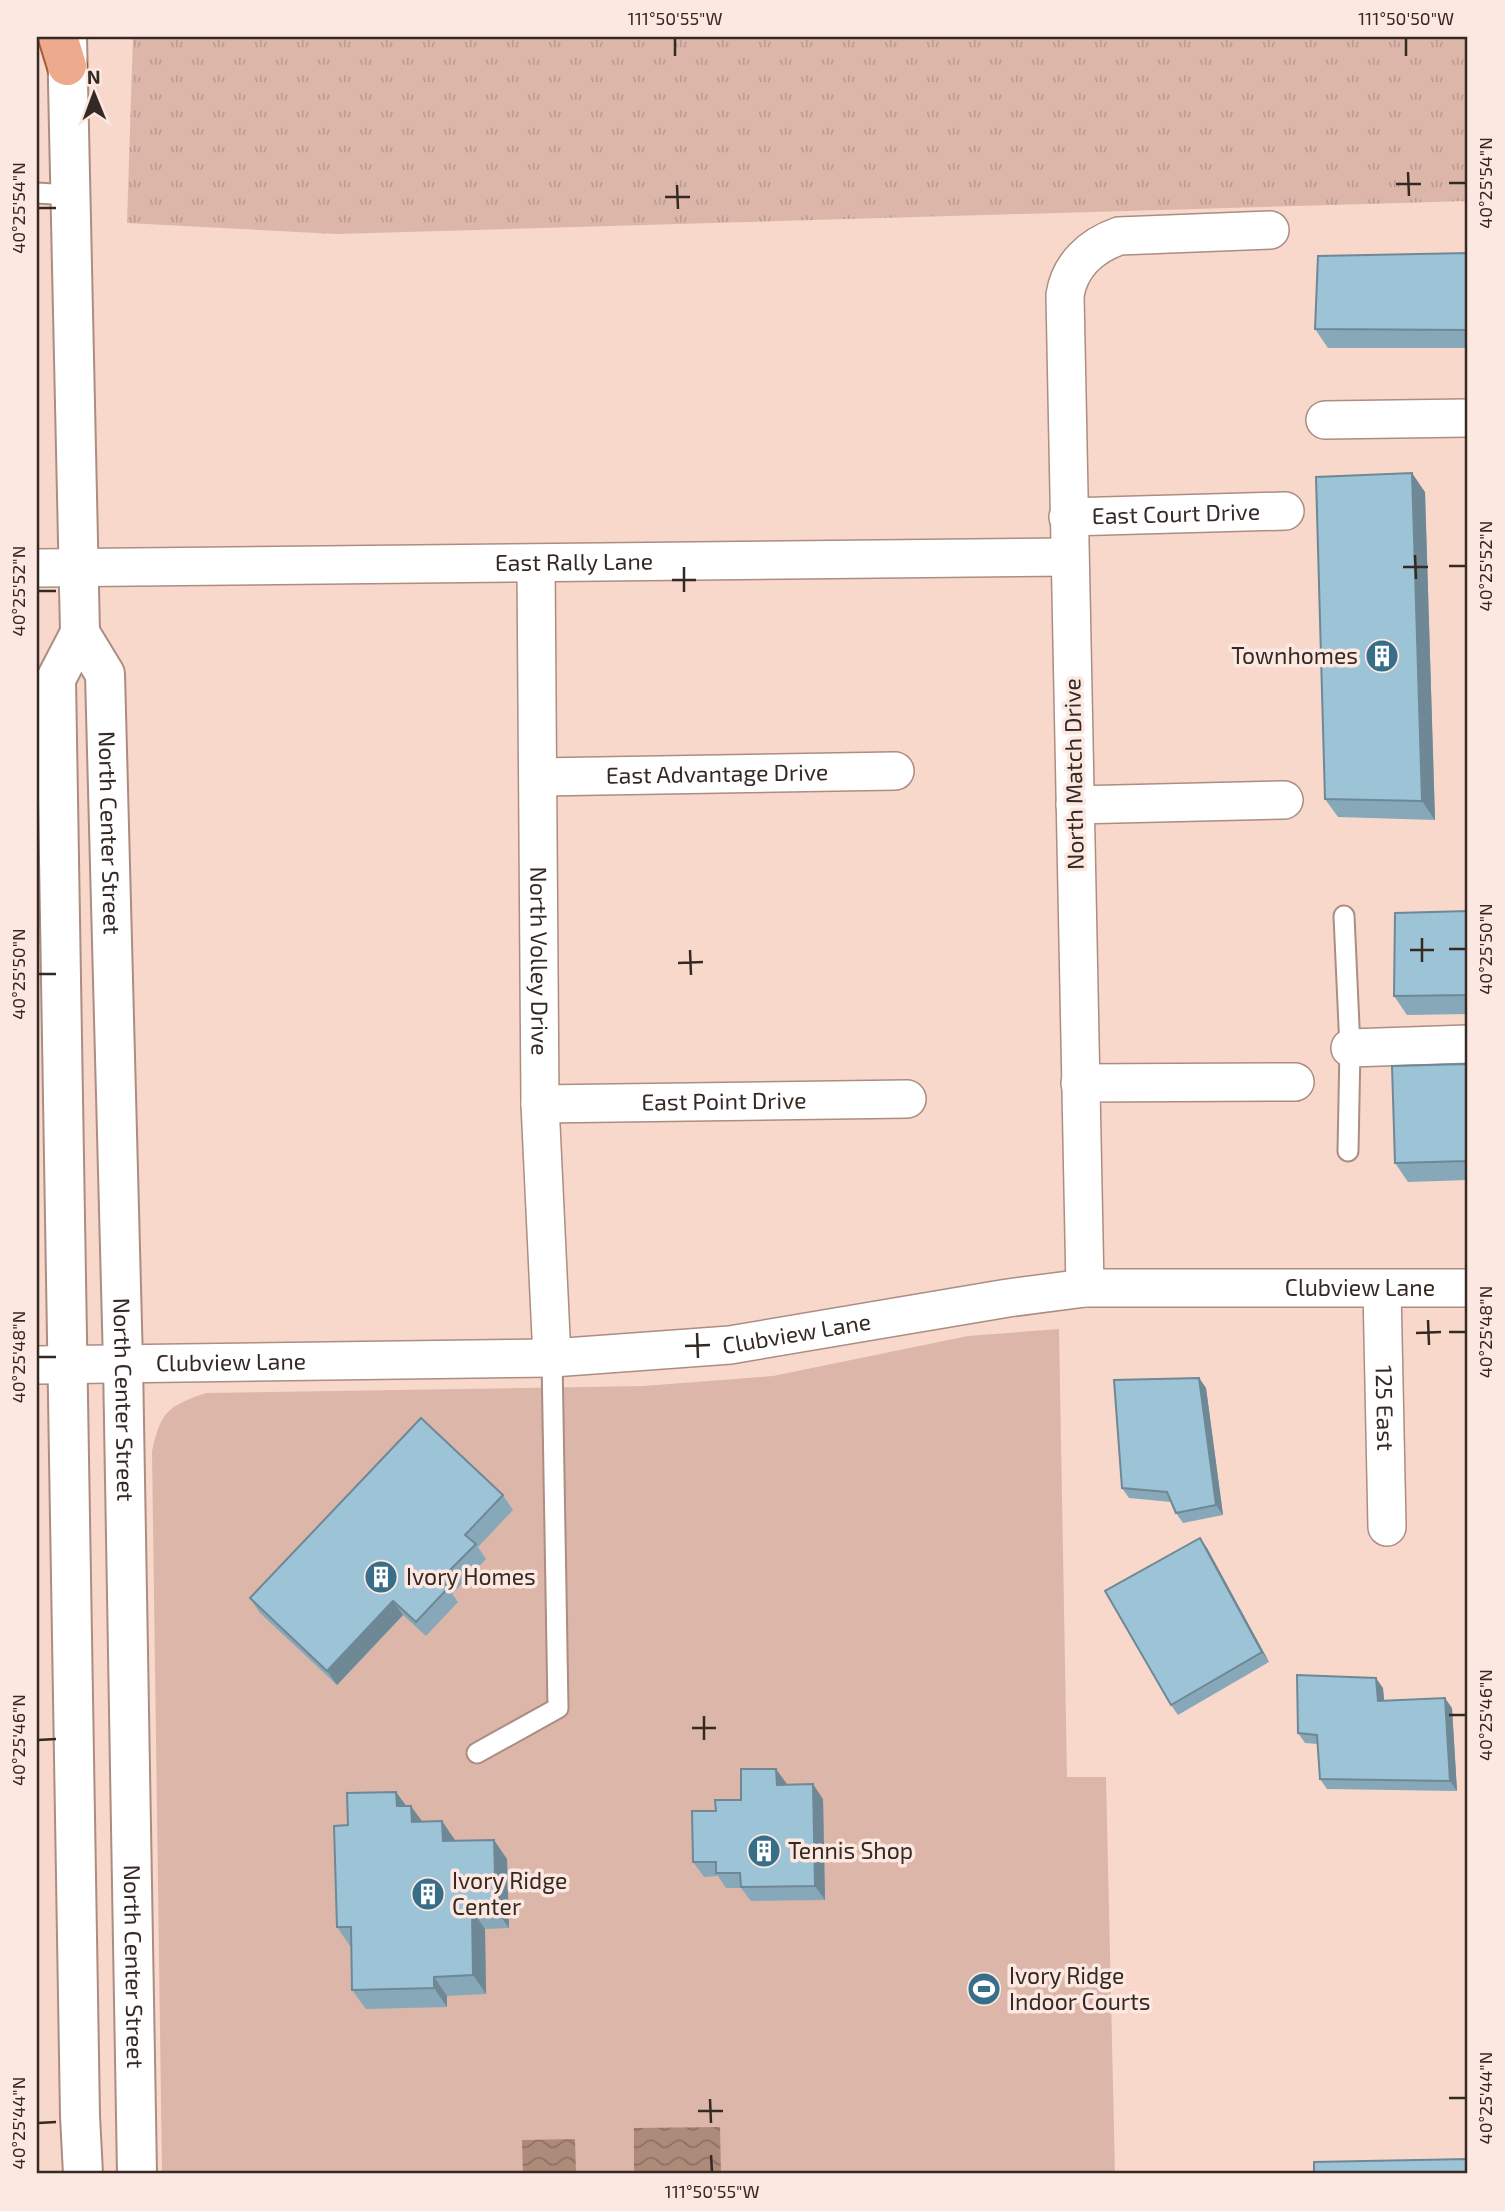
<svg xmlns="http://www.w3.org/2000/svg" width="1505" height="2211" viewBox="0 0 1505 2211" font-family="'Exo 2',sans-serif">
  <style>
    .grass { fill: url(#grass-tufts) }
    .pitch { fill: #dcb7a9 }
    .water { fill: url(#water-waves) }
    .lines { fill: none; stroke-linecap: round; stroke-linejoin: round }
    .lane-casing { stroke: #ab8d82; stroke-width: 23 }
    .street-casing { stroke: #ab8d82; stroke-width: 40 }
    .secondary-casing { stroke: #ab8d82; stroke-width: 42 }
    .primary-casing { stroke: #a65837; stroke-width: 42 }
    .lane { stroke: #fff; stroke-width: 19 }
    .street { stroke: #fff; stroke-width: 37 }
    .secondary { stroke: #fff; stroke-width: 38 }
    .primary { stroke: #eeaa8d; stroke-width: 38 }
    .wall { fill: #87a8b9 }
    .shaded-wall { fill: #6e8896 }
    .building { fill: #9dc3d7; stroke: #6e8896; stroke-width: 2 }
    .ticks { fill: none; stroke: #352924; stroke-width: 2.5 }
    .labels { text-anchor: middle; stroke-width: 7; stroke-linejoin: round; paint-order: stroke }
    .street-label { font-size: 23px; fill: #352924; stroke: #fce8e1 }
    .poi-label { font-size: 23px; fill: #352924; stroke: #fce8e1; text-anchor: start }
    .neatline { fill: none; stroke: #352924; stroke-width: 2.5 }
    .ticks-label { font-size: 18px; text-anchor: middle; fill: #352924 }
  </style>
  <defs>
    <pattern id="grass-tufts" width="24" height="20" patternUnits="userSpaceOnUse" patternTransform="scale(1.75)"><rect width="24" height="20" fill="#dcb7a9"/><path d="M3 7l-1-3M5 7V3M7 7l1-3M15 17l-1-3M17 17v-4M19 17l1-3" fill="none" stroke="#bd9d91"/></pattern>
    <pattern id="water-waves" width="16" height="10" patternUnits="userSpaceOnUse" patternTransform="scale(1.75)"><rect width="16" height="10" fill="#ae8a7b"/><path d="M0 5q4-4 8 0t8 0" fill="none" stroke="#8e7165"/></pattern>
  </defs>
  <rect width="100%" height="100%" fill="#f8d8cb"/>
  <path class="grass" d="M 133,37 L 1468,37 L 1468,201 L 336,234 L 127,223 Z"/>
  <path class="pitch" d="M 1059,1329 L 1067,1777 L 1106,1777 L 1115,2174 L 162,2174 L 152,1451 C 161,1411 168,1406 206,1393 L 643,1386 L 773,1376 L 968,1336 Z"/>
  <g class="water">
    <path d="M 720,2127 L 721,2174 L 634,2174 L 634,2128 Z"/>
    <path d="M 575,2139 L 576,2174 L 523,2174 L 522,2140 Z"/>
  </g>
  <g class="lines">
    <defs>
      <g id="lane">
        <path d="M 37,193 L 69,195"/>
        <path d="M 1344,916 L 1350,1048 L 1348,1151"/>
        <path d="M 477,1753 L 558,1708 L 552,1358"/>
      </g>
      <g id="street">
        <path d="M 1325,420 L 1468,418"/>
        <path id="s1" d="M 1068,517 L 1285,511"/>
        <path id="s2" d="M 536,564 L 540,1104 L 552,1358"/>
        <path id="s3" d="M 37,568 L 1069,557"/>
        <path id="s4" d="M 539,777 L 895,771"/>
        <path d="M 1075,805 L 1284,800"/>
        <path d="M 1350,1048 L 1468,1044"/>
        <path d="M 1080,1083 L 1295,1082"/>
        <path id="s5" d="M 540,1104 L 907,1099"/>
        <path d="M 1085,1288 L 1065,295 C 1070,265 1091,246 1119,236 L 1270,230"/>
        <path id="s6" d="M 1382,1289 L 1387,1527"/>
        <path id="s7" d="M 37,1365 L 552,1358 L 730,1345 L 1008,1298 L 1085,1288 L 1468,1288"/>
      </g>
      <g id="secondary">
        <path id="s8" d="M 67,37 L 80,633 L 105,674 L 123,1363 L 137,2174"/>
        <path d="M 80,633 L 56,679 L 80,2116 L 83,2174"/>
      </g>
      <path id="primary" d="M 58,37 L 67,66"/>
    </defs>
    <use href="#lane" class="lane-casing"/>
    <use href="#street" class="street-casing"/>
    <use href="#secondary" class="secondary-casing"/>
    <use href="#primary" class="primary-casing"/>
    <use href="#lane" class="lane"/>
    <use href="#street" class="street"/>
    <use href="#secondary" class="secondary"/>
    <use href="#primary" class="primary"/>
  </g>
  <g class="wall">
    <path d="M 1468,253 L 1468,348 L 1328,348 L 1315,329 Z"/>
    <path d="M 1425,492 L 1435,820 L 1338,817 L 1325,799 Z"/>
    <path d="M 1468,911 L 1468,1014 L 1407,1015 L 1394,996 Z"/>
    <path d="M 1468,1064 L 1468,1180 L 1408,1182 L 1395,1163 Z"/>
    <path d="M 1199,1378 L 1206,1388 L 1223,1515 L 1183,1523 L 1176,1513 L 1171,1502 L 1129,1498 L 1122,1488 Z"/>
    <path d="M 503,1495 L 513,1510 L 478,1547 L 486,1559 L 452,1594 L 458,1602 L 426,1636 L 403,1615 L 337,1685 L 260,1613 L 250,1598 Z"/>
    <path d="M 1207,1548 L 1269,1662 L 1178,1715 L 1171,1705 Z"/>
    <path d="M 1383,1688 L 1384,1701 L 1452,1708 L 1457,1791 L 1327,1789 L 1320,1779 L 1317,1744 L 1305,1743 L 1298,1733 Z"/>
    <path d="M 787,1784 L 787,1785 L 823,1799 L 825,1900 L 751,1901 L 741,1888 L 726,1888 L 718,1876 L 704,1877 L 693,1862 L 716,1811 Z"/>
    <path d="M 396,1792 L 406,1806 L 423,1822 L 455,1840 L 455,1841 L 507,1859 L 509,1928 L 485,1929 L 486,1994 L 447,1996 L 447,2007 L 366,2009 L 352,1990 L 351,1946 L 350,1946 L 337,1927 L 348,1825 Z"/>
  </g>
  <g class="shaded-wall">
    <path d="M 1412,473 L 1425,492 L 1435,820 L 1422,801 Z"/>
    <path d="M 1199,1378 L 1206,1388 L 1223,1515 L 1216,1505 Z"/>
    <path d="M 1200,1538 L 1207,1548 L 1269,1662 L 1262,1652 Z"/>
    <path d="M 393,1601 L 403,1615 L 337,1685 L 327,1671 Z"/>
    <path d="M 1376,1678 L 1383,1688 L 1385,1711 L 1378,1701 Z"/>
    <path d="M 1445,1698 L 1452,1708 L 1457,1791 L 1450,1781 Z"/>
    <path d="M 776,1769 L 787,1784 L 787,1799 L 777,1785 Z"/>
    <path d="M 813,1784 L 823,1799 L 825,1900 L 815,1886 Z"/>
    <path d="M 396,1792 L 410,1811 L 397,1806 Z"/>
    <path d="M 411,1806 L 424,1824 L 412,1822 Z"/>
    <path d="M 442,1821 L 455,1840 L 456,1860 L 443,1841 Z"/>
    <path d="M 494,1840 L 507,1859 L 509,1928 L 496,1910 Z"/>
    <path d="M 472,1910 L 485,1929 L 486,1994 L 473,1975 Z"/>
    <path d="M 434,1977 L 447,1996 L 447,2007 L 434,1988 Z"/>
  </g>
  <g class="building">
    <path d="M 1468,253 L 1468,330 L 1315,329 L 1318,256 Z"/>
    <path d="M 1412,473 L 1422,801 L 1325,799 L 1316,477 Z"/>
    <path d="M 1468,911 L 1468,995 L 1394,996 L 1395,913 Z"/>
    <path d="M 1468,1064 L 1468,1161 L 1395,1163 L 1392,1066 Z"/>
    <path d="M 1199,1378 L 1216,1505 L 1176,1513 L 1167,1492 L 1122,1488 L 1114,1380 Z"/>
    <path d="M 421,1418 L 503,1495 L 465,1535 L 476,1544 L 440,1580 L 448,1588 L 416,1622 L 393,1601 L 327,1671 L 250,1598 Z"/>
    <path d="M 1200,1538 L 1262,1652 L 1171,1705 L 1105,1591 Z"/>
    <path d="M 1297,1675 L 1376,1678 L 1378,1701 L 1445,1698 L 1450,1781 L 1320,1779 L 1317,1735 L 1298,1733 Z"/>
    <path d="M 741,1769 L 776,1769 L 777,1785 L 813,1784 L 815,1886 L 741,1887 L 740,1873 L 716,1873 L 716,1862 L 693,1862 L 692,1811 L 716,1811 L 715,1800 L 741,1800 Z"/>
    <path d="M 396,1792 L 397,1806 L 411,1806 L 412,1822 L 442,1821 L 443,1841 L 494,1840 L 496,1910 L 472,1910 L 473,1975 L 434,1977 L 434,1988 L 352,1990 L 351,1927 L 337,1927 L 334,1826 L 348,1825 L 347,1793 Z"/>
    <path d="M 1468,2159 L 1468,2174 L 1314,2174 L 1314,2162 Z"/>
  </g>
  <path class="ticks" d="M 675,38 L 675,56M 1406,38 L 1406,56M 1408,172 L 1409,196M 1449,183 L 1466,183M 1396,184 L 1421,184M 677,185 L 678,209M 665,197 L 690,197M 38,208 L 56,208M 1415,555 L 1416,579M 1449,566 L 1466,566M 684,567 L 684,592M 1403,567 L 1428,567M 672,580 L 696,580M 38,591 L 56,591M 1422,938 L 1422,962M 1449,949 L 1466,949M 690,950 L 691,975M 1410,950 L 1434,950M 678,963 L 703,962M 38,974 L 56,974M 1428,1320 L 1429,1345M 1449,1332 L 1466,1332M 697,1333 L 698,1358M 1416,1333 L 1441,1332M 685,1346 L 710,1345M 38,1357 L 56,1357M 1449,1715 L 1466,1715M 704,1716 L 704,1740M 692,1728 L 716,1728M 38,1740 L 56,1739M 1449,2098 L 1466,2098M 710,2099 L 711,2123M 698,2111 L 723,2111M 38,2123 L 56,2122M 711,2155 L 712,2172"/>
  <defs>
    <symbol id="building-disc" viewBox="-11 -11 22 22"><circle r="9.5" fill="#376e89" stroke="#fce8e1"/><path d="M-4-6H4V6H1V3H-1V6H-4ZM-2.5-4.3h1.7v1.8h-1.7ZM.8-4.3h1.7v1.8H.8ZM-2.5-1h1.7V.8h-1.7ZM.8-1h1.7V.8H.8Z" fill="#fff"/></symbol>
    <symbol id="stadium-disc" viewBox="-11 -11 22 22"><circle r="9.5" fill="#376e89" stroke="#fce8e1"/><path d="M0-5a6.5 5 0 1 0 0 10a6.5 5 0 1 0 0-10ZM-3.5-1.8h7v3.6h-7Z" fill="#fff"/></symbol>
  </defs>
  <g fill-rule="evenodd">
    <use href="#building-disc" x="1363" y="637" width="38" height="38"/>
    <use href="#building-disc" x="362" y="1558" width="38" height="38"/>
    <use href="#building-disc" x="745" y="1832" width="38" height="38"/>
    <use href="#building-disc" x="409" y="1875" width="38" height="38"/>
    <use href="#stadium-disc" x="965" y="1970" width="38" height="38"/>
  </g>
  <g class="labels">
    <g class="street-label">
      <text dy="8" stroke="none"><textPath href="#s1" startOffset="108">East Court Drive</textPath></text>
      <text dy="8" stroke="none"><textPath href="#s3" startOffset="537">East Rally Lane</textPath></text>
      <text dy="8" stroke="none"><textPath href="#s4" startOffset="178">East Advantage Drive</textPath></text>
      <text transform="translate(1074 774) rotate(-91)" y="8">North Match Drive</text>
      <text dy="8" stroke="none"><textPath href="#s8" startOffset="803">North Center Street</textPath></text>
      <text dy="8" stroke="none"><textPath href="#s2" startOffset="397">North Volley Drive</textPath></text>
      <text dy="8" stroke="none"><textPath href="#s5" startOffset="184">East Point Drive</textPath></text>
      <text dy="8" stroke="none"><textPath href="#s7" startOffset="1328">Clubview Lane</textPath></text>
      <text dy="8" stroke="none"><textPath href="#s7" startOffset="761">Clubview Lane</textPath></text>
      <text dy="8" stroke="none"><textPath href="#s7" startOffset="194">Clubview Lane</textPath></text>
      <text dy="8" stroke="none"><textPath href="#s8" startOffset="1370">North Center Street</textPath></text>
      <text dy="8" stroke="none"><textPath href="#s6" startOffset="119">125 East</textPath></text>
      <text dy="8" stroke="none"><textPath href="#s8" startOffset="1937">North Center Street</textPath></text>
    </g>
    <g class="poi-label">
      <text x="1358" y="664" text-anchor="end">Townhomes</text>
      <text x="406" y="1585">Ivory Homes</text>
      <text x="788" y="1859">Tennis Shop</text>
      <text x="452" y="1889">Ivory Ridge<tspan x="452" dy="26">Center</tspan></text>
      <text x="1009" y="1984">Ivory Ridge<tspan x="1009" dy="26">Indoor Courts</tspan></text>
    </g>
  </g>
  <rect width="1505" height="2211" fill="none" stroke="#fce8e1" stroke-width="77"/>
  <g transform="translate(94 94) rotate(359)" stroke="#fce8e1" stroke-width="5" paint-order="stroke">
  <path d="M0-5L12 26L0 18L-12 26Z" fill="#352924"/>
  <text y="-10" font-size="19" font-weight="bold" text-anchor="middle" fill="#352924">N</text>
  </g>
  <rect x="38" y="38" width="1428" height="2134" class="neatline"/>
  <g class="ticks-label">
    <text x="675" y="25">111°50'55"W</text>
    <text x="1406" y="25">111°50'50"W</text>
    <text transform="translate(1486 183) rotate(-90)" y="6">40°25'54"N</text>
    <text transform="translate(19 208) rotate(-90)" y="6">40°25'54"N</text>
    <text transform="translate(1486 566) rotate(-90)" y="6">40°25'52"N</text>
    <text transform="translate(19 591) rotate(-90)" y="6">40°25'52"N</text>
    <text transform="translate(1486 949) rotate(-90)" y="6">40°25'50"N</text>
    <text transform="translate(19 974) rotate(-90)" y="6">40°25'50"N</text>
    <text transform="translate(1486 1332) rotate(-90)" y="6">40°25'48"N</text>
    <text transform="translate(19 1357) rotate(-90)" y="6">40°25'48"N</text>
    <text transform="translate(1486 1715) rotate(-90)" y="6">40°25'46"N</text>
    <text transform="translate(19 1740) rotate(-90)" y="6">40°25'46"N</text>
    <text transform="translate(1486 2098) rotate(-90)" y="6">40°25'44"N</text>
    <text transform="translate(19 2123) rotate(-90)" y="6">40°25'44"N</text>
    <text x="712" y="2198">111°50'55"W</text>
  </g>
</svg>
